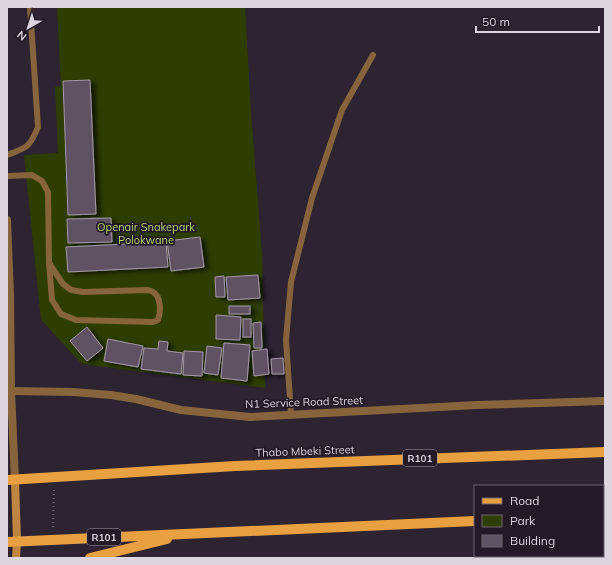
<svg xmlns="http://www.w3.org/2000/svg" width="612" height="565" viewBox="0 0 612 565" font-family="Mulish,sans-serif">
  <style>
    .green { fill: #2d3e00 }
    .building { fill: #5e5363; stroke: #a496a8; filter: url(#shadow) }
    .lines { fill: none; stroke-linecap: round; stroke-linejoin: round }
    .path { stroke: #645b67; stroke-width: 2.5; stroke-dasharray: 1 3; stroke-linecap: butt }
    .lane { stroke: #87643b; stroke-width: 6 }
    .street { stroke: #87643b; stroke-width: 8 }
    .secondary { stroke: #be8640; stroke-width: 8 }
    .primary { stroke: #e8a041; stroke-width: 10 }
    .labels { text-anchor: middle; stroke-width: 3.5; stroke-linejoin: round; paint-order: stroke }
    .shield { fill: #231927; stroke: #a49da8; stroke-width: 1 }
    .shield-label { font-size: 10px; font-weight: bold; fill: #dcd5df }
    .park-label { font-size: 11px; fill: #b4d773; stroke: #231927 }
    .street-label { font-size: 11px; fill: #dcd5df; stroke: #231927 }
  </style>
  <defs>
    <filter id="shadow"><feDropShadow dx="4.5" dy="2.5" stdDeviation="2" flood-color="#0009"/></filter>
  </defs>
  <rect width="100%" height="100%" fill="#2d2331"/>
  <path class="green" d="M 57,7 L 245,7 L 251,112 L 262,254 L 265,388 L 82,364 L 41,320 L 24,155 L 58,153 L 55,87 L 61,86 Z"/>
  <g class="building">
    <path d="M 90,80 L 96,214 L 68,215 L 63,81 Z"/>
    <path d="M 111,218 L 112,242 L 68,243 L 67,219 Z"/>
    <path d="M 200,237 L 204,267 L 171,271 L 167,241 Z"/>
    <path d="M 166,242 L 168,267 L 68,272 L 66,247 Z"/>
    <path d="M 258,275 L 260,298 L 228,300 L 226,277 Z"/>
    <path d="M 224,276 L 225,297 L 216,297 L 215,277 Z"/>
    <rect x="229" y="306" width="21" height="8"/>
    <path d="M 216,315 L 241,317 L 240,340 L 216,339 Z"/>
    <rect x="243" y="319" width="8" height="18"/>
    <path d="M 261,322 L 262,348 L 254,348 L 253,323 Z"/>
    <path d="M 87,327 L 103,348 L 87,361 L 70,341 Z"/>
    <path d="M 108,339 L 143,346 L 138,367 L 104,361 Z"/>
    <path d="M 159,341 L 168,342 L 167,351 L 183,353 L 181,374 L 141,369 L 144,348 L 158,349 Z"/>
    <path d="M 224,343 L 250,345 L 247,381 L 221,378 Z"/>
    <path d="M 207,346 L 222,348 L 218,375 L 204,373 Z"/>
    <path d="M 267,349 L 269,374 L 254,376 L 252,351 Z"/>
    <path d="M 184,351 L 203,352 L 202,376 L 183,375 Z"/>
    <path d="M 283,358 L 284,374 L 272,374 L 271,359 Z"/>
  </g>
  <g class="lines">
    <path class="path" d="M 53,527 L 54,490"/>
    <g class="lane">
      <path d="M 7,155 C 27,148 30,147 38,127 L 30,7"/>
      <path d="M 7,176 L 32,175 L 42,181 L 48,192 L 49,263 L 63,284 L 71,290 L 83,292 L 147,290 C 147,290 153,291 153,292 C 161,296 161,312 158,320 L 153,322 L 76,320 L 61,314 L 52,300 L 49,263"/>
      <path d="M 291,415 L 286,340 L 291,282 L 312,198 L 342,110 L 373,55"/>
    </g>
    <g class="street">
      <path d="M 7,220 L 10,294 L 11,391 L 15,480"/>
      <path d="M 11,391 L 73,392 L 111,395 L 136,399 L 181,410 L 250,417 L 477,405 L 605,401"/>
    </g>
    <path class="secondary" d="M 15,480 L 17,541 L 16,558"/>
    <g class="primary">
      <path d="M 7,480 L 235,466 L 605,452"/>
      <path d="M 603,515 L 605,515"/>
      <path d="M 7,542 L 475,521"/>
      <path d="M 90,558 L 167,539"/>
    </g>
  </g>
  <g class="labels">
    <g class="shield">
      <rect x="403" y="450" width="34" height="16" rx="3"/>
      <rect x="87" y="529" width="34" height="16" rx="3"/>
    </g>
    <g class="shield-label">
      <text x="420" y="462">R101</text>
      <text x="104" y="541">R101</text>
    </g>
    <g class="park-label">
      <text x="146" y="231">Openair Snakepark<tspan x="146" dy="13">Polokwane</tspan></text>
    </g>
    <g class="street-label">
      <text transform="translate(304 402) rotate(-2)" y="4">N1 Service Road Street</text>
      <text transform="translate(305 451) rotate(-2)" y="4">Thabo Mbeki Street</text>
    </g>
  </g>
  <rect width="612" height="565" fill="none" stroke="#dcd5df" stroke-width="16"/>
  <rect x="474" y="485" width="130" height="72" fill="#231927" stroke="#6d6471"/>
  <rect x="482" y="498" width="20" height="6" fill="#e8a041" stroke="#6d6471"/>
  <text x="510" y="505" font-size="12" fill="#dcd5df">Road</text>
  <rect x="482" y="515" width="20" height="12" fill="#2d3e00" stroke="#6d6471"/>
  <text x="510" y="525" font-size="12" fill="#dcd5df">Park</text>
  <rect x="482" y="535" width="20" height="12" fill="#5e5363" stroke="#6d6471"/>
  <text x="510" y="545" font-size="12" fill="#dcd5df">Building</text>
  <g transform="translate(28 28) rotate(219)" stroke="#231927" stroke-width="3" paint-order="stroke">
  <path d="M0-3L7 15L0 10L-7 15Z" fill="#dcd5df"/>
  <text y="-6" font-size="11" font-weight="bold" text-anchor="middle" fill="#dcd5df">N</text>
  </g>
  <path d="M476 26v6h123v-6" fill="none" stroke="#dcd5df" stroke-width="2"/>
  <text x="482" y="26" font-size="12" fill="#dcd5df" stroke="#231927" stroke-width="3" paint-order="stroke">50 m</text>
</svg>
